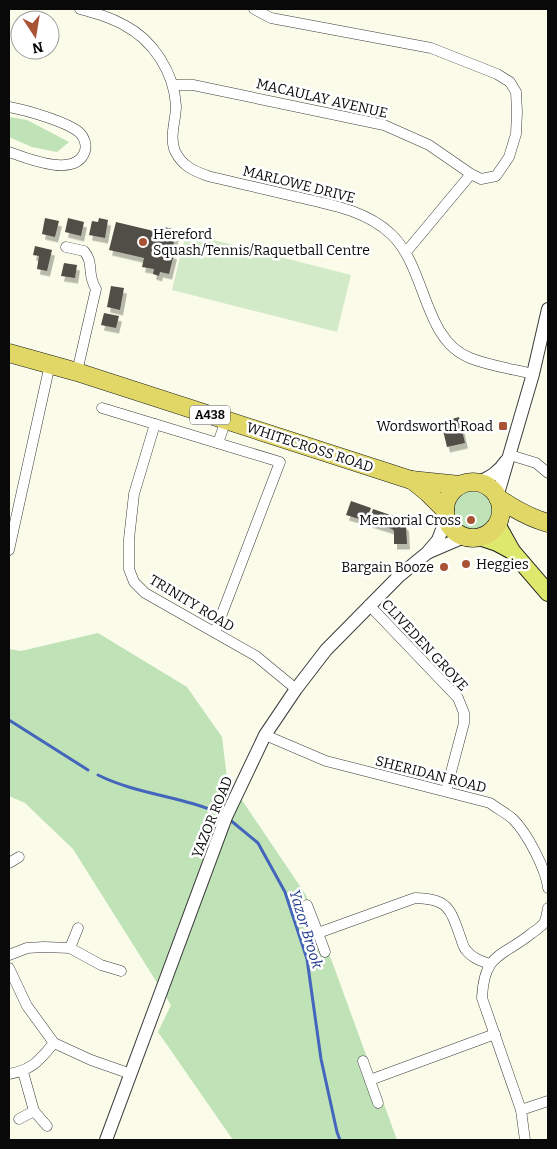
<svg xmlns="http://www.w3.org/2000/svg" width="557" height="1149" viewBox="0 0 557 1149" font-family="Bitter,serif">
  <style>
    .green { fill: #bfe2b7 }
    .pitch { fill: #d3eac8 }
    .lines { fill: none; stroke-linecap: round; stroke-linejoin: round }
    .stream { stroke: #4365bc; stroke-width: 3 }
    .building { fill: #514e47; filter: url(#shadow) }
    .minor-casing { stroke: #3c3c3c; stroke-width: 11 }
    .tertiary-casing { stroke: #3c3c3c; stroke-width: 14 }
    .primary-casing { stroke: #1a1a1a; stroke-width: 18 }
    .trunk-casing { stroke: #1a1a1a; stroke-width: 19 }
    .minor { stroke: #fff; stroke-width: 10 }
    .tertiary { stroke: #fff; stroke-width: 12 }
    .primary { stroke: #dee86d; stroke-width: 16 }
    .trunk { stroke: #e0d766; stroke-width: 18 }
    .poi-dot { fill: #a85333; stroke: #fff; stroke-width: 2 }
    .labels { text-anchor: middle; stroke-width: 5; stroke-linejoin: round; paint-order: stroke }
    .shield { fill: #fff; stroke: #535353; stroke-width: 1 }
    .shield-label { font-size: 12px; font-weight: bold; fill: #090909 }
    .street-label { font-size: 14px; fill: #090909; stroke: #fff }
    .poi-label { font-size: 14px; fill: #090909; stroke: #fff; text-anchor: end }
    .water-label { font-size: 15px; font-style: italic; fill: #233c8b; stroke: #fff }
  </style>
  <defs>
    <filter id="shadow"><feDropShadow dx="3" dy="5.5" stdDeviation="0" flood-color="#0004"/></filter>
  </defs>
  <rect width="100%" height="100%" fill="#fafce9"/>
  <g class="green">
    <path d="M 9,117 L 27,120 L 69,142 L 57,152 L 32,147 L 9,137 Z"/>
    <path d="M 467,492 C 486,491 498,497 493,518 C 467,548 429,513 467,492 Z"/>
    <path d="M 98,633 L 187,687 L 222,737 L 227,778 L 306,895 L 334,967 L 397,1140 L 233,1140 L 158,1032 L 171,1005 L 73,849 L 25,803 L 9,796 L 9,649 L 21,651 Z"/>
  </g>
  <path class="pitch" d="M 186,233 L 351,275 L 337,332 L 172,290 Z"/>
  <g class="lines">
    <g class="stream">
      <path d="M 9,720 L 88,770"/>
      <path d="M 98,775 C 138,795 184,796 223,815"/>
      <path d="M 229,819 L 258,843 L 285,892 L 307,959 L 321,1059 L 337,1132 L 340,1140"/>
    </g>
  </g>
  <g class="building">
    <path d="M 45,218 L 59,221 L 55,237 L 42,234 Z"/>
    <path d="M 68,218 L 84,222 L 81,236 L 65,232 Z"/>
    <path d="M 99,218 L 108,220 L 105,238 L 89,235 L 92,221 L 98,222 Z"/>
    <path d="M 116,222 L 162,233 L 164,227 L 177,230 L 171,253 L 174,254 L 169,274 L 160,272 L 159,276 L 153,274 L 154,269 L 142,267 L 144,258 L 109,250 Z"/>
    <path d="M 35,246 L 52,250 L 47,271 L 37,269 L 39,256 L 33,255 Z"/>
    <path d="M 64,263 L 77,265 L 75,278 L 61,276 Z"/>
    <path d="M 111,286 L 124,288 L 120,310 L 107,307 Z"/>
    <path d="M 104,313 L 119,316 L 116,328 L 101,325 Z"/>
    <path d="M 459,417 L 465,443 L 447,447 L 441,422 Z"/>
    <path d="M 351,501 L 371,508 L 366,521 L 346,515 Z"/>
    <path d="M 373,509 L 399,518 L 406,526 L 407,544 L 394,544 L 394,531 L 392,529 L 369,522 Z"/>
  </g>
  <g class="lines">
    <defs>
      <g id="minor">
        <path d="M 80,9 C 95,13 110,17 124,25 C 153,40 174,72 176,106 C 176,120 169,137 175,151 C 182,166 194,171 208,176 C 236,183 265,189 293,196 C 327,204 364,209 391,234 C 427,268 423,340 470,358 C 490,366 513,369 533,374"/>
        <path d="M 254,9 L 271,18 L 431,48 L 497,74 L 510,82 L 516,92 L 517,112 L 516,134 L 509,157 L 496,176 L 481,179 L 471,174"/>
        <path d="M 173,85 L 193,85 L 384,125 L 429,145 L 471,174 L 406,252"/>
        <path d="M 9,107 C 26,110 68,122 80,133 C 84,137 87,145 85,151 C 76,179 26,158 9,152"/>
        <path d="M 66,247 L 84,251 C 95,265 86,273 96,289 L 77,372"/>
        <path d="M 102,408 L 280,462 L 215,632"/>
        <path d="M 155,424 L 134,494 L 129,539 L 129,569 L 134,582 L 145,593 L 256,656 L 296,689"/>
        <path d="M 218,443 L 226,420"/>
        <path d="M 510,455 L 536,463 L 548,473"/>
        <path d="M 9,550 L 50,364"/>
        <path d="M 369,605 L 458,698 L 464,713 L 464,723 L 446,791"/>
        <path d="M 265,735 L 326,761 L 490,803 C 498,809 506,813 513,819 C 527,833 546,869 548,888"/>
        <path d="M 9,863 L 19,857"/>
        <path d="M 307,905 L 318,933"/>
        <path d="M 70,948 L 78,928"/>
        <path d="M 325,952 L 318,933 L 415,898 C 447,899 450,907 460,936 C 462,941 463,947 466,950 C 472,958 481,961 490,964"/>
        <path d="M 9,955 L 27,948 L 44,947 L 70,948 L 101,965 L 121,971"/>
        <path d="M 9,968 L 27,1006 L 54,1043 L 91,1060 L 131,1074"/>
        <path d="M 363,1061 L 378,1103"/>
        <path d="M 23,1072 L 34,1111 L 47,1126"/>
        <path d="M 9,1074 C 32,1070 39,1061 54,1043"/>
        <path d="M 370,1080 L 495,1034"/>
        <path d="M 521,1110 L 548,1101"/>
        <path d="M 19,1119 L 34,1111"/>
        <path d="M 525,1140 L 521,1110 L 482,998 C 484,952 503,957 532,933 C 535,931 541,927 544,923 C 546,920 547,913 548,908"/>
      </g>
      <g id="tertiary">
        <path d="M 477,483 C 490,477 498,473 506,461"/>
        <path d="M 497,497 L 533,374 L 548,309"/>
        <path d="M 429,552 L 464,537"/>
        <path d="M 106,1140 L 226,817 L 265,735 L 296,689 L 326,650 L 399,576 L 427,553 L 438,540 L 446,519"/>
      </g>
      <g id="primary">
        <path d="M 497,524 L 512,551 L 548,593"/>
        <path d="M 479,537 L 497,543 L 512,551"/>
      </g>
      <g id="trunk">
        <path d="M 9,353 L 77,372 L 411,480 L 460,485"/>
        <path d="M 412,480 L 428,493 L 445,510"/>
        <circle cx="473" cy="510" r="28"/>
        <path d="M 498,498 C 514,509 530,518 548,523"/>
      </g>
    </defs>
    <use href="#minor" class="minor-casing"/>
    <use href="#tertiary" class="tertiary-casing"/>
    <use href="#primary" class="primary-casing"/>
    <use href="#trunk" class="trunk-casing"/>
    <use href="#minor" class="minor"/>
    <use href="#tertiary" class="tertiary"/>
    <use href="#primary" class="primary"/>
    <use href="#trunk" class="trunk"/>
  </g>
  <g class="poi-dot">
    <circle cx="143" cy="242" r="5"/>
    <rect x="498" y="421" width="10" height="10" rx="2.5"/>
    <circle cx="471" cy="520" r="5"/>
    <circle cx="466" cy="564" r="5"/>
    <circle cx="444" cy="567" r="5"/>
  </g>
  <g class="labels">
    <rect class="shield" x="190" y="405.5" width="40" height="19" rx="4"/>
    <g class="shield-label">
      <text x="210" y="419">A438</text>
    </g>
    <g class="street-label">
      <text transform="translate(322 98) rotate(13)" y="5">MACAULAY AVENUE</text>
      <text transform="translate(299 184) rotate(14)" y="5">MARLOWE DRIVE</text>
      <text transform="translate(310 447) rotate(18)" y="5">WHITECROSS ROAD</text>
      <text transform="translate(192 603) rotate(31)" y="5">TRINITY ROAD</text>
      <text transform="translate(425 645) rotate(47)" y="5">CLIVEDEN GROVE</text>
      <text transform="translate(431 774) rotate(14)" y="5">SHERIDAN ROAD</text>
      <text transform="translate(212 817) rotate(-68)" y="5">YAZOR ROAD</text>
    </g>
    <g class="poi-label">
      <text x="153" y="239" text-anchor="start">Hereford<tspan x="153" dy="16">Squash/Tennis/Raquetball Centre</tspan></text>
      <text x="493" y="431">Wordsworth Road</text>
      <text x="461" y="525">Memorial Cross</text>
      <text x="476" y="569" text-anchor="start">Heggies</text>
      <text x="434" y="572">Bargain Booze</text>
    </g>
    <g class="water-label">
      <text transform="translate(306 929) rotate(73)" y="5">Yazor Brook</text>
    </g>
  </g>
  <rect width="557" height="1149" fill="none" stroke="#090909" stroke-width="20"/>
  <g transform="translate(35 35) rotate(168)"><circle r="24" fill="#ffffff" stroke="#9d9d9d"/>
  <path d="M0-4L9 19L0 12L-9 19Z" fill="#a85333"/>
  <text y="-8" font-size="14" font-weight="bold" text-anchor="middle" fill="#090909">N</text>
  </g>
</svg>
